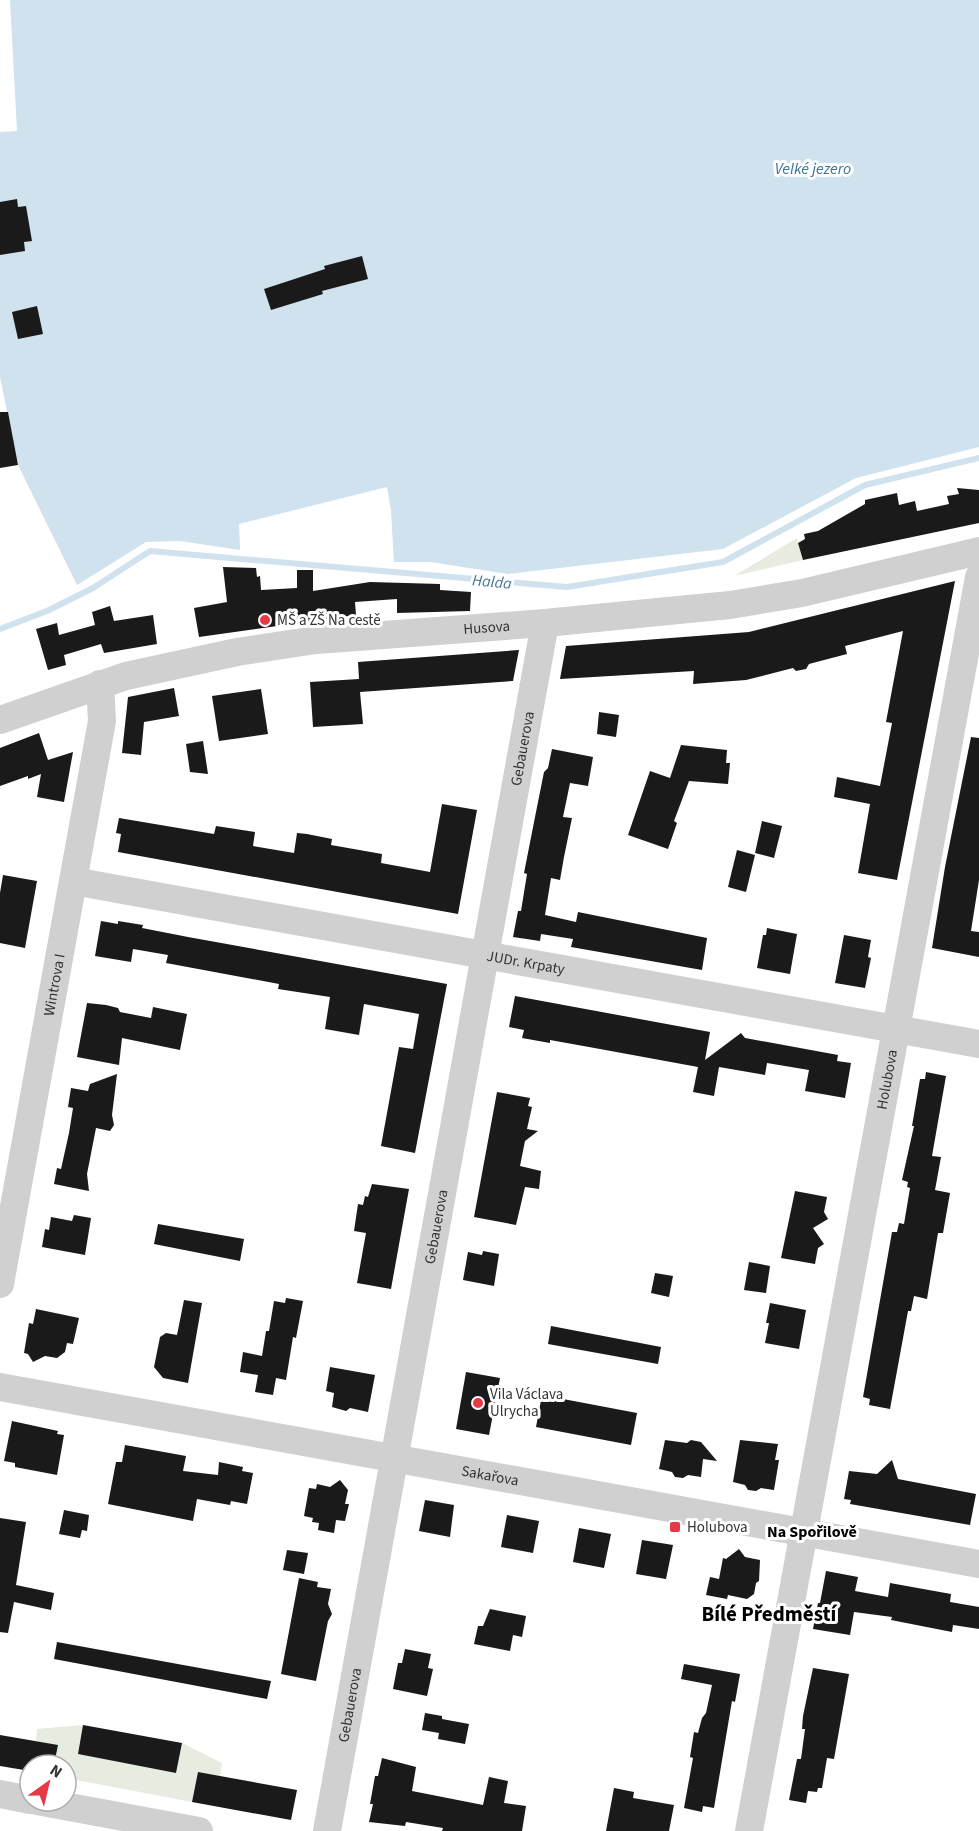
<svg xmlns="http://www.w3.org/2000/svg" width="979" height="1831" viewBox="0 0 979 1831" font-family="'Source Sans 3',sans-serif">
  <style>
    .green { fill: #e6ecdf }
    .water { fill: #cfe2ee }
    .lines { fill: none; stroke-linecap: round; stroke-linejoin: round }
    .stream { stroke: #cfe2ee; stroke-width: 6 }
    .building { fill: #1a1a1a }
    .minor { stroke: #d0d0d0; stroke-width: 28 }
    .poi-dot { fill: #e63946; stroke: #fff; stroke-width: 2 }
    .labels { text-anchor: middle; stroke-width: 6; stroke-linejoin: round; paint-order: stroke }
    .poi-label { font-size: 15px; fill: #333; stroke: #fff; text-anchor: start }
    .street-label { font-size: 15px; fill: #333; stroke: #fff }
    .water-label { font-size: 16px; font-style: italic; fill: #3f7597; stroke: #fff }
    .neighbourhood-label { font-size: 16px; font-weight: bold; fill: #000; stroke: #fff }
    .district-label { font-size: 21px; font-weight: bold; fill: #000; stroke: #fff }
  </style>
  <rect width="100%" height="100%" fill="#fff"/>
  <g class="green">
    <path d="M 797,538 L 803,560 L 734,576 Z"/>
    <path d="M 83,1725 L 78,1754 L 176,1773 L 182,1743 L 222,1763 L 220,1776 L 198,1772 L 192,1802 L 66,1778 L 66,1765 L 54,1765 L 58,1746 L 36,1741 L 37,1729 Z"/>
  </g>
  <path class="water" d="M 10,0 L 979,0 L 979,447 L 856,478 L 723,549 L 508,574 L 430,562 L 394,562 L 391,511 L 387,487 L 239,524 L 240,550 L 180,541 L 146,542 L 77,585 L 18,465 L 0,377 L 0,132 L 17,131 Z"/>
  <g class="lines">
    <path class="stream" d="M 0,629 L 47,611 L 93,588 L 150,551 L 567,587 L 723,562 L 865,485 L 979,458"/>
  </g>
  <g class="building">
    <path d="M 17,199 L 18,207 L 26,206 L 32,241 L 24,242 L 25,251 L 0,255 L 0,202 Z"/>
    <path d="M 362,256 L 368,279 L 322,291 L 323,294 L 271,310 L 264,289 L 325,269 L 324,266 Z"/>
    <path d="M 37,306 L 43,334 L 18,339 L 12,312 Z"/>
    <path d="M 0,412 L 8,412 L 18,465 L 0,468 Z"/>
    <path d="M 957,488 L 979,490 L 979,523 L 803,560 L 798,543 L 805,539 L 804,534 L 818,531 L 865,504 L 865,500 L 897,493 L 899,505 L 915,501 L 917,511 L 949,504 L 947,496 L 959,494 Z"/>
    <path d="M 223,567 L 256,568 L 257,577 L 260,576 L 261,590 L 297,588 L 297,570 L 313,570 L 313,591 L 370,582 L 440,584 L 440,590 L 471,592 L 470,611 L 397,613 L 397,599 L 355,602 L 356,615 L 199,637 L 194,608 L 227,602 Z"/>
    <path d="M 955,581 L 897,880 L 858,873 L 870,804 L 834,797 L 837,777 L 880,786 L 892,723 L 886,722 L 903,631 L 845,646 L 847,654 L 809,664 L 806,669 L 796,671 L 793,668 L 746,680 L 693,684 L 694,671 L 560,679 L 566,646 L 749,632 Z"/>
    <path d="M 110,606 L 114,621 L 153,615 L 157,644 L 104,653 L 101,644 L 64,655 L 66,665 L 48,670 L 36,629 L 57,623 L 59,635 L 95,625 L 92,612 Z"/>
    <path d="M 519,650 L 513,681 L 360,692 L 363,724 L 313,727 L 310,682 L 359,679 L 358,662 Z"/>
    <path d="M 174,688 L 179,716 L 144,722 L 141,755 L 122,753 L 128,697 Z"/>
    <path d="M 261,689 L 268,734 L 219,741 L 212,696 Z"/>
    <path d="M 599,712 L 619,715 L 616,737 L 597,734 Z"/>
    <path d="M 39,733 L 48,760 L 73,752 L 64,802 L 37,797 L 41,774 L 28,779 L 28,776 L 0,786 L 0,748 Z"/>
    <path d="M 971,737 L 979,738 L 979,880 L 971,931 L 979,932 L 979,957 L 932,948 L 945,867 Z"/>
    <path d="M 203,741 L 208,774 L 190,772 L 186,744 Z"/>
    <path d="M 681,745 L 727,750 L 726,763 L 730,763 L 728,784 L 689,781 L 674,821 L 677,823 L 668,849 L 628,835 L 650,771 L 670,778 Z"/>
    <path d="M 552,749 L 593,757 L 588,786 L 570,783 L 563,817 L 572,818 L 564,857 L 560,880 L 551,878 L 545,915 L 576,922 L 578,912 L 707,938 L 702,970 L 571,947 L 573,939 L 541,934 L 540,941 L 513,937 L 518,911 L 521,911 L 527,874 L 524,873 L 536,812 L 544,772 L 548,768 Z"/>
    <path d="M 442,804 L 477,810 L 458,914 L 118,852 L 121,834 L 116,833 L 119,818 L 214,834 L 216,826 L 255,832 L 253,846 L 294,853 L 297,833 L 307,834 L 332,839 L 331,845 L 382,854 L 381,863 L 430,872 Z"/>
    <path d="M 762,821 L 782,826 L 774,858 L 755,853 Z"/>
    <path d="M 737,850 L 755,855 L 746,892 L 728,887 Z"/>
    <path d="M 3,875 L 37,881 L 25,948 L 0,943 L 0,893 Z"/>
    <path d="M 101,921 L 118,924 L 118,921 L 143,925 L 142,928 L 188,937 L 447,984 L 415,1153 L 381,1146 L 399,1047 L 413,1049 L 419,1014 L 364,1004 L 359,1035 L 325,1029 L 330,997 L 278,989 L 279,984 L 166,963 L 168,955 L 133,949 L 131,962 L 95,956 Z"/>
    <path d="M 767,928 L 797,934 L 790,974 L 757,968 L 763,935 L 766,935 Z"/>
    <path d="M 844,935 L 871,940 L 868,957 L 871,958 L 865,988 L 835,983 Z"/>
    <path d="M 515,996 L 710,1032 L 705,1060 L 741,1033 L 745,1038 L 838,1055 L 837,1061 L 851,1063 L 845,1098 L 805,1091 L 809,1070 L 767,1063 L 765,1075 L 719,1067 L 714,1096 L 693,1092 L 698,1067 L 589,1047 L 550,1040 L 550,1043 L 522,1038 L 524,1030 L 509,1027 Z"/>
    <path d="M 87,1003 L 106,1005 L 118,1008 L 120,1012 L 151,1018 L 153,1007 L 187,1014 L 180,1050 L 122,1038 L 119,1065 L 77,1057 Z"/>
    <path d="M 926,1072 L 946,1076 L 932,1156 L 941,1157 L 935,1190 L 950,1193 L 943,1233 L 938,1233 L 927,1299 L 914,1296 L 911,1311 L 908,1311 L 890,1409 L 869,1405 L 870,1399 L 863,1397 L 892,1232 L 897,1232 L 899,1223 L 904,1224 L 910,1188 L 907,1187 L 908,1182 L 902,1180 L 914,1126 L 912,1126 L 920,1079 L 925,1079 Z"/>
    <path d="M 117,1074 L 112,1115 L 114,1125 L 110,1131 L 96,1128 L 87,1174 L 89,1191 L 54,1184 L 57,1168 L 61,1169 L 69,1133 L 73,1108 L 68,1107 L 71,1088 L 88,1091 L 90,1084 Z"/>
    <path d="M 497,1092 L 530,1098 L 528,1106 L 532,1107 L 527,1129 L 538,1131 L 525,1141 L 520,1166 L 541,1171 L 539,1189 L 525,1187 L 516,1225 L 474,1217 Z"/>
    <path d="M 372,1184 L 409,1189 L 391,1289 L 357,1283 L 366,1233 L 354,1231 L 358,1204 L 363,1205 L 365,1196 L 368,1197 Z"/>
    <path d="M 795,1191 L 827,1197 L 824,1212 L 828,1219 L 813,1228 L 824,1244 L 818,1248 L 815,1264 L 781,1258 Z"/>
    <path d="M 74,1215 L 91,1218 L 85,1255 L 42,1247 L 45,1229 L 49,1230 L 51,1217 L 72,1221 Z"/>
    <path d="M 158,1224 L 244,1239 L 240,1261 L 154,1244 Z"/>
    <path d="M 483,1251 L 499,1254 L 494,1286 L 463,1280 L 468,1252 L 482,1255 Z"/>
    <path d="M 749,1262 L 770,1266 L 766,1293 L 744,1290 Z"/>
    <path d="M 655,1273 L 673,1276 L 669,1297 L 651,1293 Z"/>
    <path d="M 286,1298 L 303,1301 L 296,1338 L 293,1337 L 286,1380 L 276,1378 L 273,1395 L 255,1392 L 258,1375 L 240,1372 L 243,1352 L 262,1356 L 266,1331 L 269,1331 L 274,1301 L 285,1303 Z"/>
    <path d="M 184,1300 L 202,1303 L 188,1383 L 163,1378 L 154,1367 L 160,1337 L 166,1333 L 177,1335 Z"/>
    <path d="M 770,1303 L 806,1310 L 799,1349 L 765,1343 L 769,1323 L 766,1323 Z"/>
    <path d="M 36,1309 L 79,1318 L 73,1344 L 67,1343 L 65,1352 L 57,1358 L 45,1356 L 33,1362 L 28,1354 L 24,1353 L 29,1323 L 33,1324 Z"/>
    <path d="M 551,1326 L 661,1347 L 658,1364 L 548,1344 Z"/>
    <path d="M 330,1367 L 375,1375 L 368,1412 L 350,1408 L 346,1411 L 332,1407 L 334,1393 L 326,1391 Z"/>
    <path d="M 466,1372 L 500,1378 L 489,1435 L 456,1429 Z"/>
    <path d="M 542,1395 L 637,1413 L 631,1445 L 536,1427 Z"/>
    <path d="M 12,1421 L 58,1431 L 57,1434 L 64,1435 L 57,1475 L 15,1467 L 15,1463 L 4,1461 Z"/>
    <path d="M 665,1440 L 687,1443 L 691,1440 L 701,1442 L 717,1461 L 703,1459 L 701,1477 L 688,1475 L 683,1478 L 675,1477 L 672,1472 L 659,1469 Z"/>
    <path d="M 740,1440 L 778,1444 L 775,1460 L 779,1460 L 774,1490 L 761,1488 L 756,1491 L 748,1490 L 745,1485 L 733,1482 Z"/>
    <path d="M 125,1445 L 186,1456 L 183,1471 L 218,1475 L 219,1462 L 243,1467 L 242,1471 L 253,1473 L 247,1504 L 231,1501 L 230,1505 L 197,1499 L 193,1521 L 108,1504 L 116,1462 L 122,1462 Z"/>
    <path d="M 892,1460 L 898,1479 L 976,1494 L 970,1525 L 850,1504 L 851,1500 L 844,1499 L 849,1471 L 877,1474 Z"/>
    <path d="M 340,1480 L 348,1490 L 345,1504 L 349,1504 L 345,1521 L 336,1520 L 334,1533 L 318,1530 L 319,1523 L 312,1522 L 313,1518 L 304,1516 L 309,1488 L 316,1489 L 317,1484 L 330,1487 Z"/>
    <path d="M 425,1500 L 454,1505 L 450,1537 L 419,1531 Z"/>
    <path d="M 64,1510 L 89,1515 L 87,1531 L 82,1530 L 80,1538 L 59,1534 Z"/>
    <path d="M 507,1515 L 539,1521 L 533,1553 L 501,1547 Z"/>
    <path d="M 0,1518 L 26,1522 L 16,1585 L 54,1593 L 51,1610 L 14,1602 L 8,1633 L 0,1632 Z"/>
    <path d="M 579,1528 L 611,1534 L 604,1568 L 573,1562 Z"/>
    <path d="M 642,1540 L 673,1545 L 666,1579 L 636,1574 Z"/>
    <path d="M 739,1549 L 745,1557 L 760,1560 L 759,1581 L 756,1583 L 754,1594 L 747,1599 L 728,1595 L 727,1599 L 706,1595 L 710,1577 L 719,1579 L 723,1558 L 726,1559 Z"/>
    <path d="M 287,1550 L 308,1553 L 304,1574 L 283,1570 Z"/>
    <path d="M 826,1571 L 858,1577 L 855,1591 L 888,1597 L 890,1583 L 951,1594 L 950,1602 L 979,1607 L 979,1629 L 953,1625 L 952,1632 L 891,1620 L 892,1617 L 854,1612 L 850,1635 L 813,1629 L 818,1603 L 820,1603 Z"/>
    <path d="M 299,1578 L 318,1582 L 317,1587 L 331,1589 L 328,1604 L 332,1614 L 328,1621 L 316,1681 L 281,1674 Z"/>
    <path d="M 490,1609 L 526,1616 L 522,1637 L 513,1635 L 510,1651 L 474,1644 L 478,1626 L 483,1626 Z"/>
    <path d="M 57,1642 L 271,1681 L 267,1699 L 54,1659 Z"/>
    <path d="M 405,1649 L 431,1654 L 428,1668 L 433,1669 L 427,1696 L 393,1689 L 398,1663 L 402,1663 Z"/>
    <path d="M 684,1664 L 740,1674 L 735,1702 L 732,1701 L 714,1808 L 703,1806 L 702,1812 L 684,1808 L 693,1758 L 690,1757 L 694,1732 L 698,1733 L 702,1718 L 706,1713 L 712,1685 L 681,1679 Z"/>
    <path d="M 813,1668 L 849,1674 L 834,1759 L 827,1758 L 822,1788 L 818,1788 L 817,1792 L 808,1791 L 806,1803 L 789,1800 L 797,1759 L 801,1759 L 805,1729 L 802,1729 L 803,1716 Z"/>
    <path d="M 425,1713 L 442,1716 L 442,1719 L 469,1724 L 465,1744 L 438,1739 L 439,1733 L 422,1730 Z"/>
    <path d="M 83,1725 L 182,1743 L 176,1773 L 78,1754 Z"/>
    <path d="M 0,1735 L 58,1745 L 54,1765 L 30,1765 L 30,1771 L 0,1766 Z"/>
    <path d="M 382,1758 L 416,1767 L 412,1791 L 483,1805 L 489,1777 L 508,1781 L 504,1803 L 526,1806 L 522,1831 L 442,1831 L 443,1828 L 406,1822 L 405,1826 L 369,1822 L 373,1804 L 370,1804 L 375,1776 L 378,1776 Z"/>
    <path d="M 198,1772 L 297,1790 L 291,1820 L 192,1802 Z"/>
    <path d="M 614,1788 L 634,1792 L 633,1798 L 674,1805 L 669,1831 L 606,1831 Z"/>
  </g>
  <g class="lines">
    <g class="minor">
      <path id="s1" d="M 0,720 L 126,676 L 237,652 L 316,640 L 545,623 L 730,605 L 802,593 L 979,551"/>
      <path id="s2" d="M 73,881 L 979,1044"/>
      <path id="s3" d="M 0,1284 L 102,721 L 100,684"/>
      <path id="s4" d="M 0,1387 L 979,1564"/>
      <path d="M 0,1794 L 30,1800"/>
      <path d="M 37,1801 L 199,1831"/>
      <path id="s5" d="M 327,1831 L 545,623"/>
      <path id="s6" d="M 749,1831 L 979,577"/>
    </g>
  </g>
  <g class="poi-dot">
    <circle cx="265" cy="620" r="6"/>
    <circle cx="478" cy="1403" r="6"/>
    <rect x="669" y="1521" width="12" height="12" rx="3"/>
  </g>
  <g class="labels">
    <g class="poi-label">
      <text x="277" y="625">MŠ a ZŠ Na cestě</text>
      <text x="490" y="1399">Vila Václava<tspan x="490" dy="17">Ulrycha</tspan></text>
      <text x="687" y="1532">Holubova</text>
    </g>
    <g class="street-label">
      <text dy="5" stroke="none"><textPath href="#s1" startOffset="498">Husova</textPath></text>
      <text dy="5" stroke="none"><textPath href="#s5" startOffset="1100">Gebauerova</textPath></text>
      <text dy="5" stroke="none"><textPath href="#s2" startOffset="460">JUDr. Krpaty</textPath></text>
      <text dy="5" stroke="none"><textPath href="#s3" startOffset="304">Wintrova I</textPath></text>
      <text dy="5" stroke="none"><textPath href="#s6" startOffset="764">Holubova</textPath></text>
      <text dy="5" stroke="none"><textPath href="#s5" startOffset="614">Gebauerova</textPath></text>
      <text dy="5" stroke="none"><textPath href="#s4" startOffset="498">Sakařova</textPath></text>
      <text dy="5" stroke="none"><textPath href="#s5" startOffset="128">Gebauerova</textPath></text>
    </g>
    <g class="water-label">
      <text x="813" y="174">Velké jezero</text>
      <text transform="translate(492 581) rotate(5)" y="6">Halda</text>
    </g>
    <g class="neighbourhood-label">
      <text x="812" y="1537">Na Spořilově</text>
    </g>
    <g class="district-label">
      <text x="769" y="1621">Bílé Předměstí</text>
    </g>
  </g>
  <g transform="translate(48 1783) rotate(34)"><circle r="28" fill="#ffffff" stroke="#adadad" stroke-width="1.5"/>
  <path d="M0-4.5L10 22L0 15L-10 22Z" fill="#e63946"/>
  <text y="-9" font-size="16" font-weight="bold" text-anchor="middle" fill="#333333">N</text>
  </g>
</svg>
